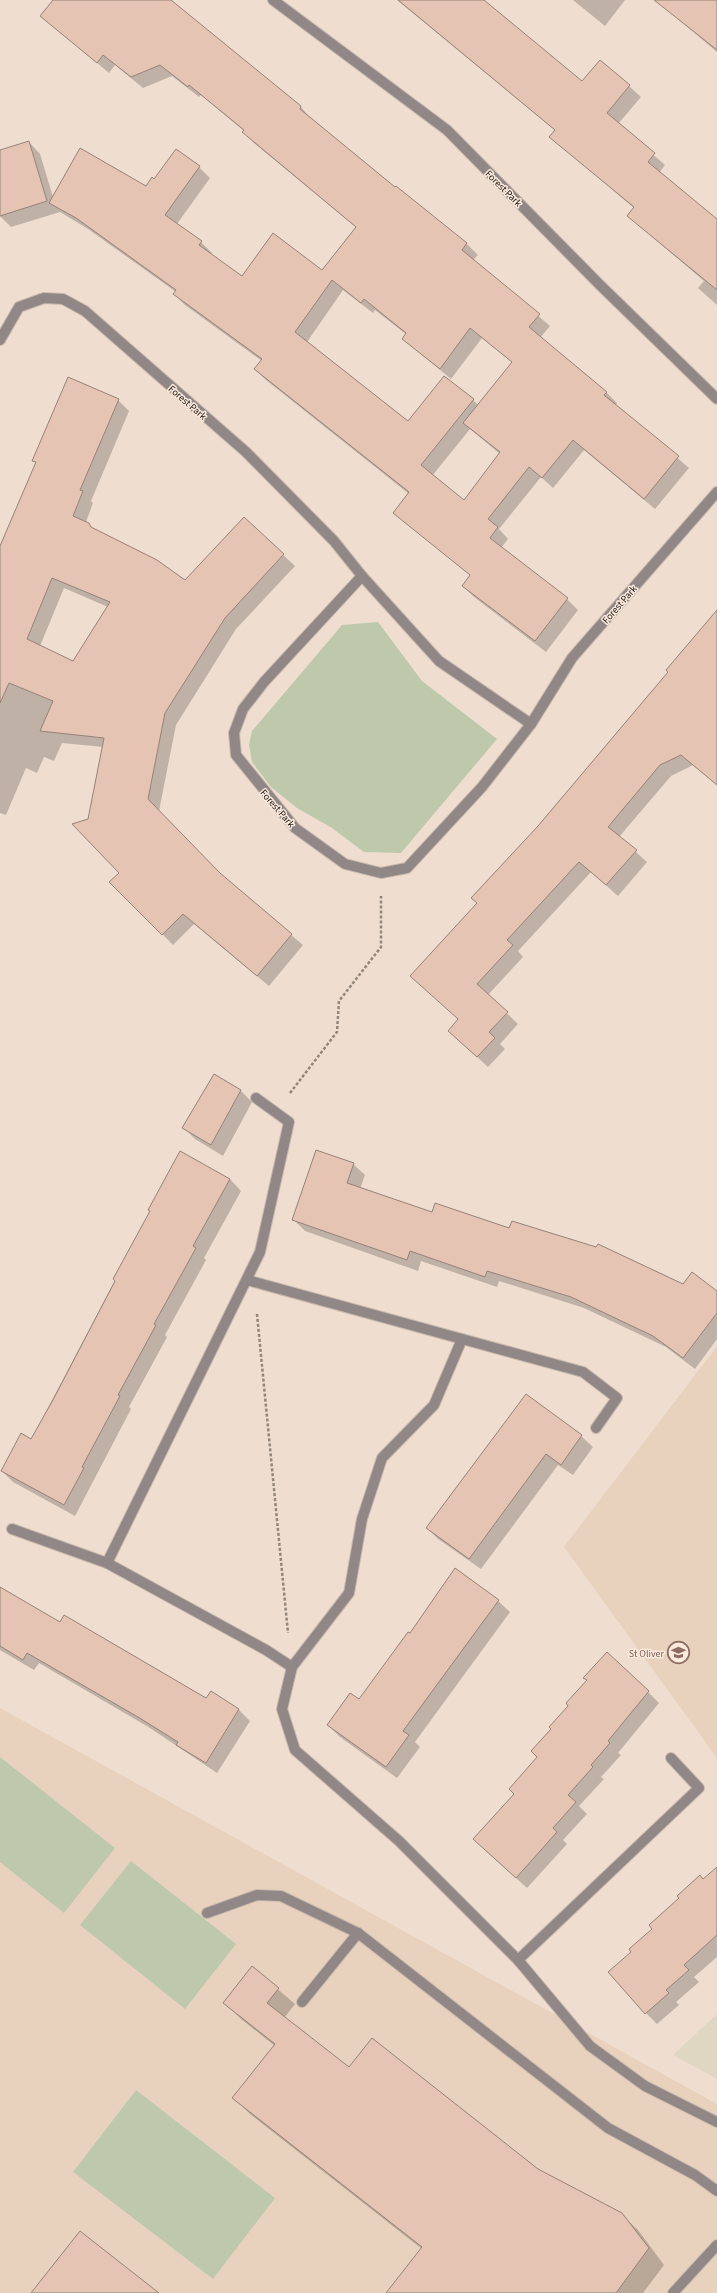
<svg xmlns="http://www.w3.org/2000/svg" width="717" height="2293" viewBox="0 0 717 2293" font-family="'Source Sans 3',sans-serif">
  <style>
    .commercial { fill: #e0d7c2 }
    .built { fill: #e8d2be }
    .green { fill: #bec9ab }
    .shadow { fill: #0003; fill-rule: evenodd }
    .building { fill: #e6c4b3; stroke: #958279; fill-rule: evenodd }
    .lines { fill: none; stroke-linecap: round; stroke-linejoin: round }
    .minor-casing { stroke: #c9baad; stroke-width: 12 }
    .path { stroke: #92857b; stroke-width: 2.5; stroke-dasharray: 3 2; stroke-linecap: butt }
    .minor { stroke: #918787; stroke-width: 10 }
    .labels { text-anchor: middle; stroke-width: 3; stroke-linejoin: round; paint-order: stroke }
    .street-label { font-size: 10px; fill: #1b1510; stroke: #fcebdd }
    .education-label { font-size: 10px; fill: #785e54; stroke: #fcebdd; text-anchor: end }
  </style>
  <rect width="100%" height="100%" fill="#efded0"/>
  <path class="commercial" d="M 717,2014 L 717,2079 L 673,2055 Z"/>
  <g class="built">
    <path d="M 717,1346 L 717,1758 L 564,1547 Z"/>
    <path d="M 0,1708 L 717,2104 L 717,2293 L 0,2293 Z"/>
  </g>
  <g class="green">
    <path d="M 378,622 L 422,681 L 497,739 L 401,853 L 364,852 L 332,828 L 297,808 L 271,787 L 252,762 L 249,745 L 252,731 L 342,625 Z"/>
    <path d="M 0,1757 L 115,1848 L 64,1913 L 0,1862 Z"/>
    <path d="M 131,1861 L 236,1944 L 185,2009 L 80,1925 Z"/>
    <path d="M 136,2090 L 275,2198 L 213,2279 L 73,2172 Z"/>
  </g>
  <g class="shadow">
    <path d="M 54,0 L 169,0 L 301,107 L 311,119 L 395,189 L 396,187 L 467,244 L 478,255 L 473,260 L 550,326 L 540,338 L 606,392 L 617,403 L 616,405 L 689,468 L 655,509 L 584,450 L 553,488 L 541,477 L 499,529 L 508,539 L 501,548 L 567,599 L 578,610 L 546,652 L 474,597 L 463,586 L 471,576 L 394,513 L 409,494 L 266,380 L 255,369 L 262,361 L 185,305 L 174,294 L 176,292 L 88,229 L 60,212 L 11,227 L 0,216 L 0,151 L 29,142 L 40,154 L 53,197 L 146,187 L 154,180 L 199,167 L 210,178 L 177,224 L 201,242 L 212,253 L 211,255 L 242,278 L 322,271 L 357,228 L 254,143 L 244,131 L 201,95 L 199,97 L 172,76 L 143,88 L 115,65 L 109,73 L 41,16 ZM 343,290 L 373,313 L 375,310 L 407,335 L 403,339 L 451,379 L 482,338 L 513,363 L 478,405 L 473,400 L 408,422 L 307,342 ZM 470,429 L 500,454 L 464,501 L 432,476 Z"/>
    <path d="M 397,0 L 483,0 L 582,82 L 629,86 L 641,97 L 618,124 L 665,165 L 659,173 L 717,221 L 717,305 L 698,288 L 704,281 L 628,216 L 634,208 L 551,137 L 556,131 Z"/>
    <path d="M 573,0 L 625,0 L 605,26 Z"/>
    <path d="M 666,0 L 717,0 L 717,52 L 669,11 Z"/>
    <path d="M 118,400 L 129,411 L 91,501 L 93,503 L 86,522 L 96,531 L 185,581 L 244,518 L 295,566 L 236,629 L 176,725 L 159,811 L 221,876 L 303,945 L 269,986 L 194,924 L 173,945 L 111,882 L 120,873 L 89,820 L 103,747 L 62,743 L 54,761 L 44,757 L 37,773 L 26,768 L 6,815 L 0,813 L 0,549 L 37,464 L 34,461 ZM 64,588 L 108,607 L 73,662 L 40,646 Z"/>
    <path d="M 717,611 L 717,768 L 708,778 L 693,765 L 671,776 L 619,837 L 647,862 L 618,896 L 591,872 L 518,951 L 523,957 L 488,995 L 518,1024 L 500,1044 L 505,1049 L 488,1067 L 461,1042 L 459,1020 L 478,904 L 538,826 L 669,672 Z"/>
    <path d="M 240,1090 L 252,1102 L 223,1156 L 195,1139 L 183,1127 Z"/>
    <path d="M 353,1164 L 365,1175 L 360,1189 L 433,1214 L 683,1286 L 717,1293 L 717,1339 L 695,1369 L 666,1347 L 584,1308 L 499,1281 L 497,1287 L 421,1261 L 418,1271 L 305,1231 L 294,1220 Z"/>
    <path d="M 230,1179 L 241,1191 L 204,1258 L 206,1260 L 165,1335 L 167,1337 L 129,1407 L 131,1409 L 75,1516 L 13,1482 L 2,1471 L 31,1440 L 151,1212 Z"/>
    <path d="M 526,1396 L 581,1436 L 593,1447 L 573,1475 L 558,1465 L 481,1569 L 438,1539 L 427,1528 Z"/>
    <path d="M 0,1587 L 60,1624 L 206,1700 L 211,1692 L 239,1710 L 250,1721 L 217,1773 L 150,1728 L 39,1663 L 34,1670 L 0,1650 Z"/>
    <path d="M 498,1601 L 510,1612 L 415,1742 L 420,1747 L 397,1778 L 340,1737 L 328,1725 L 359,1701 L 410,1635 Z"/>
    <path d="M 585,1678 L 648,1692 L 659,1703 L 618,1753 L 621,1755 L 601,1777 L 604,1779 L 579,1806 L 587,1814 L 563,1840 L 567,1844 L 527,1888 L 486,1851 L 552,1729 L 587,1681 Z"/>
    <path d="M 717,1868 L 717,1957 L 694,1977 L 699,1982 L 676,2002 L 679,2005 L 657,2024 L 646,2013 L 633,1952 Z"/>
    <path d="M 252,1967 L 295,2004 L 284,2018 L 350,2069 L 621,2214 L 638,2230 L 664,2265 L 643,2293 L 387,2293 L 422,2249 L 250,2114 L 234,2098 L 275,2046 L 241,2019 L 225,2003 Z"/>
  </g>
  <g class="building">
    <path d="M 53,0 L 171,0 L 301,106 L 300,109 L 395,187 L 396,186 L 467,243 L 462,250 L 540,314 L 529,327 L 607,392 L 604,395 L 679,456 L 644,499 L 573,440 L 542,478 L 529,467 L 488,519 L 498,527 L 490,538 L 568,598 L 535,641 L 462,586 L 470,575 L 393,513 L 409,492 L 254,369 L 262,359 L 173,294 L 176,290 L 76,218 L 49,203 L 80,148 L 146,186 L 152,177 L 154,179 L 176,149 L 200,166 L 165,215 L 202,241 L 199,245 L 242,276 L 273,233 L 322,270 L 356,227 L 242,132 L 244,130 L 189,85 L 188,87 L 160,65 L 131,77 L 103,55 L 97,63 L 40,16 ZM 332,280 L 361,303 L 364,299 L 406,333 L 402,339 L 440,369 L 470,328 L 512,362 L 463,423 L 500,452 L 464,500 L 421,465 L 474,399 L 444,376 L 408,421 L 295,332 Z"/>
    <path d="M 398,0 L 484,0 L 582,81 L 600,60 L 630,85 L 607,113 L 655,153 L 648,162 L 717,219 L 717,290 L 627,216 L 634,207 L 549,137 L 555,130 Z"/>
    <path d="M 654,0 L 717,0 L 717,50 Z"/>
    <path d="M 29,141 L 47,201 L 0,216 L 0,150 Z"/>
    <path d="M 68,377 L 119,399 L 80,490 L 83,491 L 73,516 L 89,523 L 91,527 L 157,560 L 185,580 L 244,517 L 284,554 L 225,618 L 165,713 L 148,799 L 220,873 L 292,934 L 257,976 L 183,914 L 162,935 L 109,882 L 119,873 L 72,824 L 88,819 L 104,738 L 40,731 L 53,701 L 9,683 L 0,703 L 0,546 L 36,462 L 32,461 ZM 52,578 L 110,602 L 73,661 L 27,639 Z"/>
    <path d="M 717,610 L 717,785 L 681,755 L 660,765 L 608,827 L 637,850 L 606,885 L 579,862 L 507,940 L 513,945 L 477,984 L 508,1012 L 489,1032 L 495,1038 L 477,1057 L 448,1031 L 458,1019 L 410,976 L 477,903 L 471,898 L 538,826 L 668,672 L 666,670 Z"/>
    <path d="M 214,1074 L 241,1090 L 211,1145 L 182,1128 Z"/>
    <path d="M 316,1150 L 354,1163 L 347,1183 L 432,1212 L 435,1203 L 509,1228 L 512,1221 L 596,1247 L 598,1244 L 683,1284 L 692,1272 L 717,1291 L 717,1313 L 683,1358 L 653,1336 L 571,1297 L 487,1271 L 485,1277 L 410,1251 L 407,1260 L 292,1220 Z"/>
    <path d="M 180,1151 L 230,1179 L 193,1246 L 196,1248 L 154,1324 L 156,1325 L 118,1395 L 120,1396 L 82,1467 L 84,1468 L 64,1505 L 1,1471 L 21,1433 L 31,1439 L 54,1398 L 115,1281 L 113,1279 L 150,1211 L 148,1210 Z"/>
    <path d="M 526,1394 L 582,1435 L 561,1465 L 546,1454 L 469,1559 L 426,1528 Z"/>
    <path d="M 455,1568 L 499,1600 L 403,1731 L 409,1735 L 386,1767 L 327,1725 L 350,1693 L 359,1699 L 408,1632 L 410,1633 Z"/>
    <path d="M 0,1587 L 60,1622 L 64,1615 L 206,1698 L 211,1691 L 239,1709 L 206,1763 L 176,1745 L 178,1742 L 138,1717 L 27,1653 L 23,1660 L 0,1646 Z"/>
    <path d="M 607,1652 L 649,1691 L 608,1741 L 610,1743 L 591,1765 L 593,1767 L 568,1795 L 576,1802 L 553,1828 L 557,1832 L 516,1878 L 473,1839 L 514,1794 L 509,1789 L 537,1757 L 531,1751 L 551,1729 L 549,1727 L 568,1706 L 566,1703 L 587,1680 L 583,1678 Z"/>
    <path d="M 717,1867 L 717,1935 L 684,1965 L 689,1970 L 666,1990 L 669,1993 L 645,2014 L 608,1972 L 631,1952 L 629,1949 L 652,1929 L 649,1925 L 679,1898 L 677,1896 L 700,1875 L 703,1879 Z"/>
    <path d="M 252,1966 L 279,1988 L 267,2003 L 349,2067 L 372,2038 L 538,2169 L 622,2213 L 649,2248 L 616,2293 L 386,2293 L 422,2247 L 232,2098 L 275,2044 L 223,2003 Z"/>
    <path d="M 80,2231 L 159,2293 L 31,2293 Z"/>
  </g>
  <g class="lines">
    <defs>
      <g id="minor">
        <path d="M 273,0 L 447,130 L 600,285 L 717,399"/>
        <path d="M 0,340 L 19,307 L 44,298 L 63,299 L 85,311 L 246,452 L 334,541 L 362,576 L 439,661 L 531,724"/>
        <path d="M 362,576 L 264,682 L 243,709 L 234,733 L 236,755 L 295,828 L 345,864 L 381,873 L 407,868 L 482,787 L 531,724 L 572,658 L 717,492"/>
        <path d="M 462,1339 L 583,1372 L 617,1398 L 596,1428"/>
        <path d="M 12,1529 L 107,1563 L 266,1650 L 292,1667 L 349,1593 L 362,1519 L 382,1458 L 434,1405 L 462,1339 L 247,1280"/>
        <path d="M 107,1563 L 260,1252 L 289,1122 L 256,1098"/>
        <path d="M 292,1667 L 282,1709 L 295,1750 L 399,1841 L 518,1960 L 590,2046 L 645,2086 L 717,2122"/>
        <path d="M 207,1913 L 257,1895 L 281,1896 L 358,1933 L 608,2128 L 695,2175 L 717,2191"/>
        <path d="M 518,1960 L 699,1788 L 671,1758"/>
        <path d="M 302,2002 L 358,1933"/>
        <path d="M 673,2293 L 717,2245"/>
      </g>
    </defs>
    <use href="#minor" class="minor-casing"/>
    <g class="path">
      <path d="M 290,1093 L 337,1032 L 339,1001 L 381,947 L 381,896"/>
      <path d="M 257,1314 L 288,1633"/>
    </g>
    <use href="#minor" class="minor"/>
  </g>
  <defs>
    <symbol id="school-ring" viewBox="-11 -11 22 22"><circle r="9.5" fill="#fcebdd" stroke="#8d6e63" stroke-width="1.5"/><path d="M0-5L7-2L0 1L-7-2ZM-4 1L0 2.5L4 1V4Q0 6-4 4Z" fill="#8d6e63"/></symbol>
  </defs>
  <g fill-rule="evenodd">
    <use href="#school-ring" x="666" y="1640" width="25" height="25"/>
  </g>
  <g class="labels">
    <g class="street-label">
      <text transform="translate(504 188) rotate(45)" y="4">Forest Park</text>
      <text transform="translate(188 402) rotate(41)" y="4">Forest Park</text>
      <text transform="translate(619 604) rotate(-49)" y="4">Forest Park</text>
      <text transform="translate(278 808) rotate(49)" y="4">Forest Park</text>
    </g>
    <g class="education-label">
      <text x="664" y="1657">St Oliver</text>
    </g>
  </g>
</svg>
